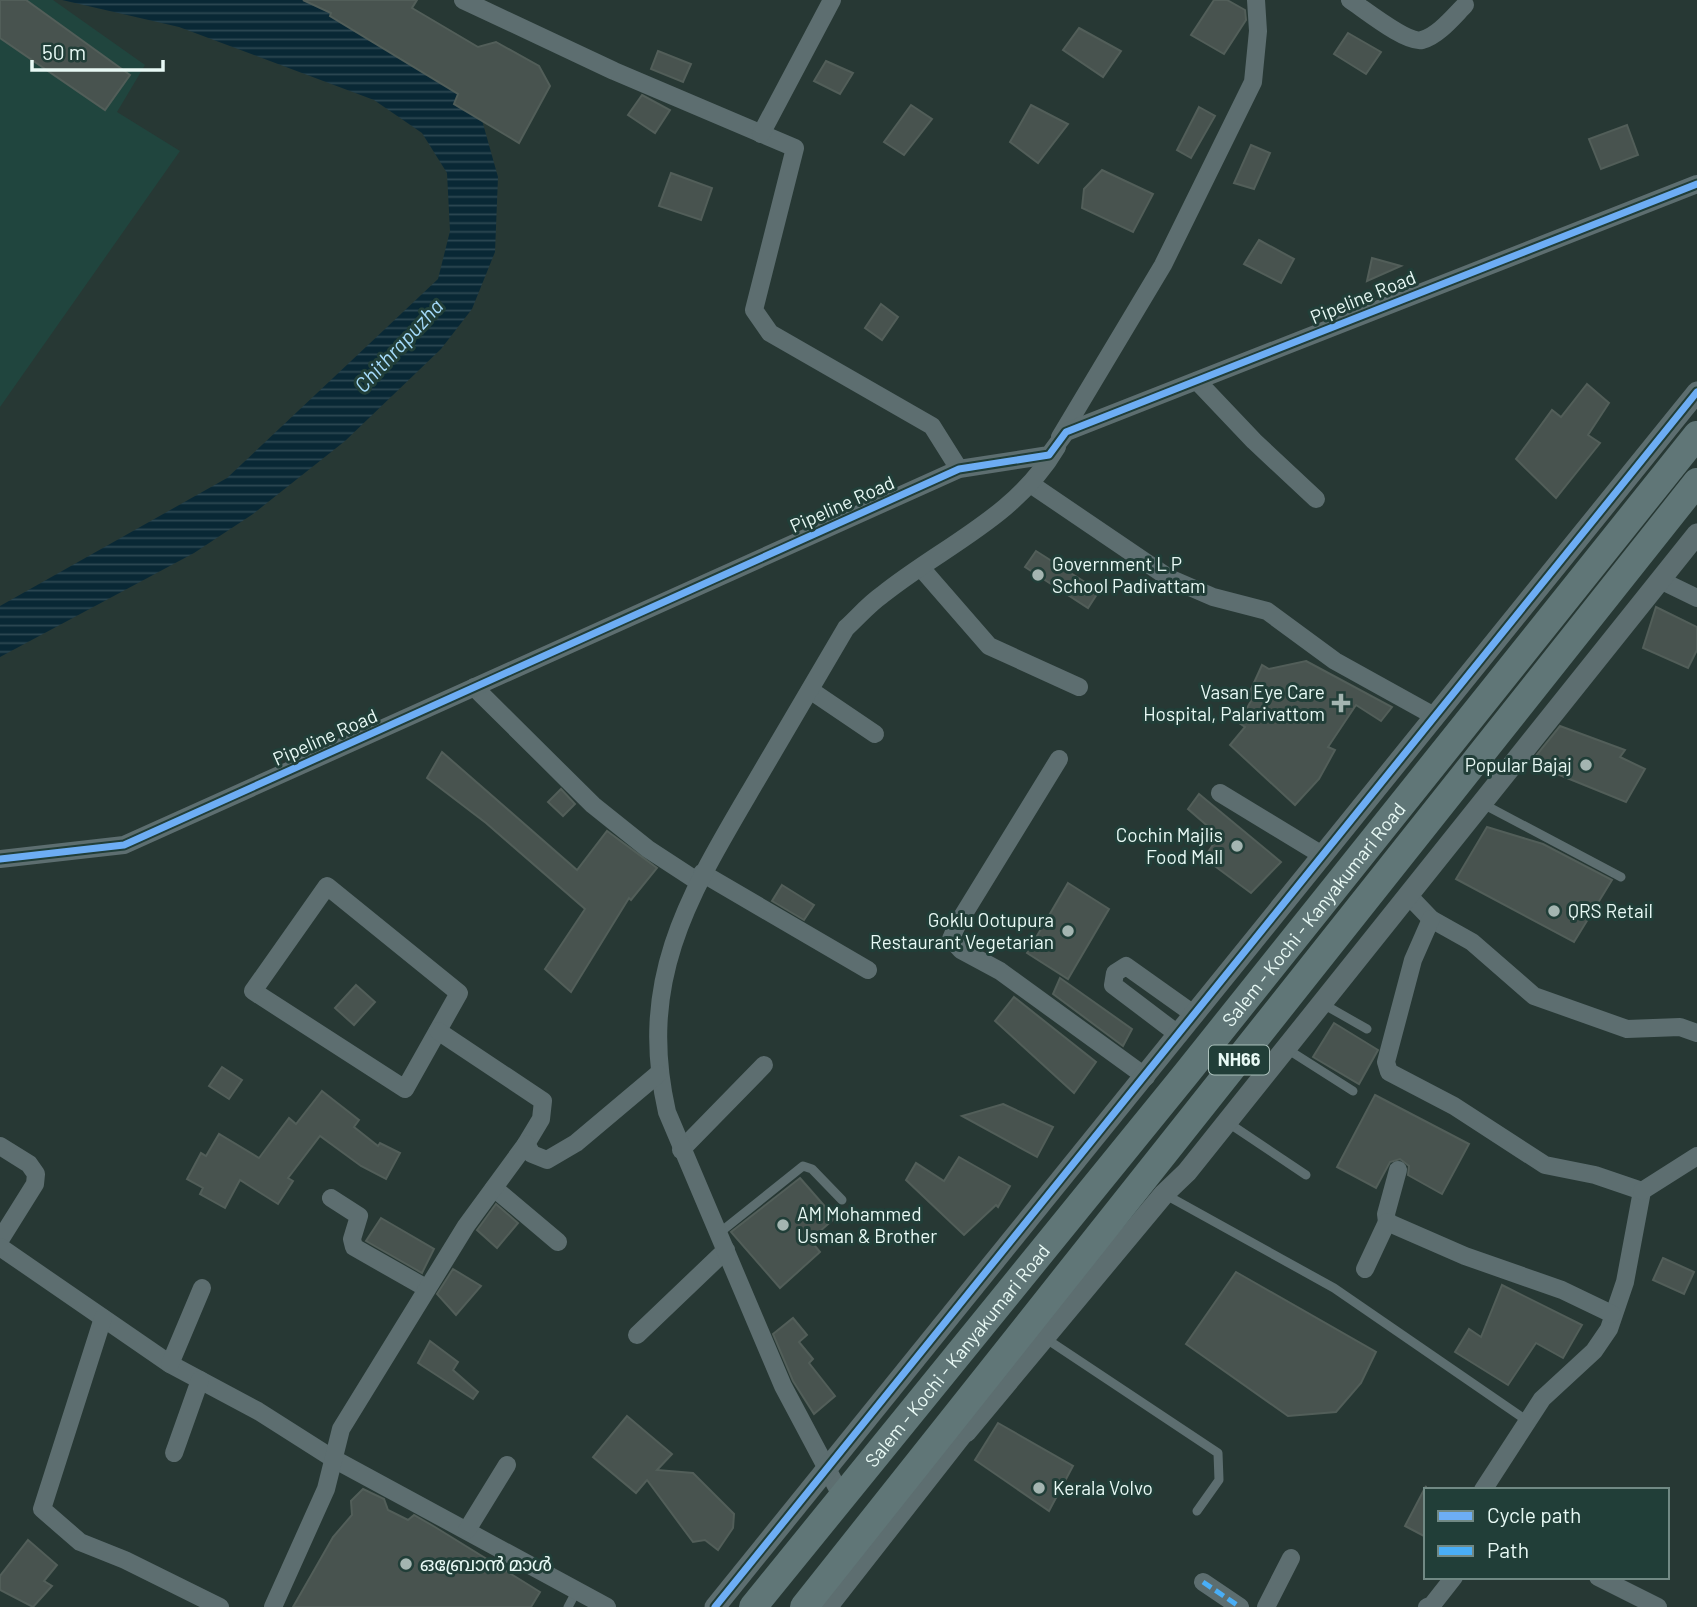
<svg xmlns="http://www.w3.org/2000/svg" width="1697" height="1607" viewBox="0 0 1697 1607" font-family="Barlow,'Noto Sans Malayalam',sans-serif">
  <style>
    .built { fill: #20453e }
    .water { fill: url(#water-rules) }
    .building { fill: #48534f; stroke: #525e59; stroke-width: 2 }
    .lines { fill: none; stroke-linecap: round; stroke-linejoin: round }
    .service { stroke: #5d6e70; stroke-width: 9 }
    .minor { stroke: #5d6e70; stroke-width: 18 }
    .tertiary { stroke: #5d6e70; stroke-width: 21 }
    .trunk { stroke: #607677; stroke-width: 28 }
    .quiet { stroke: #49aef6; stroke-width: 5; stroke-dasharray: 10 5; stroke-linecap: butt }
    .cycleway-casing { stroke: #213e38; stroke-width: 11 }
    .cycleway { stroke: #6dadf4; stroke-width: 7 }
    .poi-dot { fill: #a4b5b1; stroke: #213e38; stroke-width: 2.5 }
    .labels { text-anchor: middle; stroke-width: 6; stroke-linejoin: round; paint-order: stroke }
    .shield { fill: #213e38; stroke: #acc1bc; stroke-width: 2 }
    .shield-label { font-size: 18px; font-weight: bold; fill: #e8f9f5 }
    .street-label { font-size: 19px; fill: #e8f9f5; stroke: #213e38 }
    .poi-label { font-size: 19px; fill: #e8f9f5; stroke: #213e38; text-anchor: start }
    .water-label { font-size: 21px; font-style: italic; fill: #a4daf9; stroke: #213e38 }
  </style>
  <defs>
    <pattern id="water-rules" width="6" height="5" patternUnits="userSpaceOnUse" patternTransform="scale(1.75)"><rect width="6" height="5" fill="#092835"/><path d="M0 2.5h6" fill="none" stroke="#2d4853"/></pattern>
  </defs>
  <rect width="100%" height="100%" fill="#273834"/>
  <path class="built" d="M 0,0 L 53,0 L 145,65 L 117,112 L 180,151 L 0,407 Z"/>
  <path class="water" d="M 62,0 L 331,0 L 478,106 L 498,177 L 495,252 L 472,309 L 441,349 L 345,441 L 253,514 L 194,553 L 0,657 L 0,606 L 227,478 L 438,279 L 450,231 L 447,173 L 422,133 L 374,100 L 179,27 Z"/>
  <g class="building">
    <path d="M 0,0 L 26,0 L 130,75 L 105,110 L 0,38 Z"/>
    <path d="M 303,0 L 417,0 L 412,8 L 478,47 L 496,42 L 539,66 L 550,86 L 519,143 L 454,104 L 458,94 L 330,16 L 331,13 Z"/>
    <path d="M 1214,0 L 1227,0 L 1245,10 L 1246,20 L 1224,54 L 1191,35 Z"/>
    <path d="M 1079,28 L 1121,51 L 1103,77 L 1063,50 Z"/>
    <path d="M 1348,33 L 1381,52 L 1366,74 L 1334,54 Z"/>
    <path d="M 658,51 L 691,64 L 683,82 L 651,69 Z"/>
    <path d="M 826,61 L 853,73 L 840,94 L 814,81 Z"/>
    <path d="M 642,95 L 670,110 L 655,133 L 628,115 Z"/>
    <path d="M 911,105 L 932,119 L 904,155 L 884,142 Z"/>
    <path d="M 1031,105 L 1068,124 L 1038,163 L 1010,142 Z"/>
    <path d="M 1199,107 L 1215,116 L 1191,158 L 1177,150 Z"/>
    <path d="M 1627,125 L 1638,155 L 1601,169 L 1589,139 Z"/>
    <path d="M 1251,145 L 1270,153 L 1254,189 L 1234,183 Z"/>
    <path d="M 1102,170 L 1153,194 L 1133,232 L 1082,208 L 1084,189 Z"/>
    <path d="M 671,173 L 712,188 L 701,220 L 659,206 Z"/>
    <path d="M 1259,240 L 1294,259 L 1281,283 L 1244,264 Z"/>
    <path d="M 1372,258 L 1401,266 L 1367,281 Z"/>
    <path d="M 881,304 L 898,317 L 882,340 L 865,328 Z"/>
    <path d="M 1587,384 L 1609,403 L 1588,435 L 1600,443 L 1556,498 L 1516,459 L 1552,410 L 1561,417 Z"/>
    <path d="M 1036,551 L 1099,591 L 1088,608 L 1025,567 Z"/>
    <path d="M 1656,607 L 1697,627 L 1697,650 L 1688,668 L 1643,648 Z"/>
    <path d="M 1306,661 L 1392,707 L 1381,721 L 1356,705 L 1328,747 L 1335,750 L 1319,779 L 1295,805 L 1230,745 L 1245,727 L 1239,723 L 1252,699 L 1248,696 L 1262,665 L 1269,669 Z"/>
    <path d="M 1560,726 L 1625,750 L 1620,757 L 1645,769 L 1626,802 L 1530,763 Z"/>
    <path d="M 442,752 L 577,870 L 607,831 L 657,868 L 631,900 L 629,898 L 571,992 L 545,969 L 585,909 L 486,823 L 427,778 Z"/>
    <path d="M 561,789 L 575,804 L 563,816 L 548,802 Z"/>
    <path d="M 1199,794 L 1281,862 L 1251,893 L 1204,858 L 1219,836 L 1188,809 Z"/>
    <path d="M 1487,827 L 1543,844 L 1612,880 L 1574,942 L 1456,879 Z"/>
    <path d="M 1068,883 L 1109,909 L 1068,979 L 1027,953 Z"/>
    <path d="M 782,885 L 814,905 L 804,920 L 772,901 Z"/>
    <path d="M 1060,978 L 1132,1029 L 1123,1046 L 1053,994 Z"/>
    <path d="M 356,985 L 375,1002 L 354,1025 L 335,1008 Z"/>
    <path d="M 1014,997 L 1096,1062 L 1074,1093 L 995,1021 Z"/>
    <path d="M 1334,1023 L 1378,1050 L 1359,1084 L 1313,1057 Z"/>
    <path d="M 222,1067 L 242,1080 L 229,1099 L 209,1086 Z"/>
    <path d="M 322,1091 L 359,1120 L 354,1127 L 378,1146 L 380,1143 L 400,1153 L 386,1179 L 361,1166 L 320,1136 L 288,1178 L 293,1181 L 278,1204 L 240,1180 L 225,1208 L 200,1194 L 203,1188 L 187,1179 L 201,1153 L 206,1156 L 219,1134 L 259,1158 L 289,1118 L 296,1124 Z"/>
    <path d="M 1375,1095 L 1469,1144 L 1442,1194 L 1408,1175 L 1409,1166 L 1400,1159 L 1390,1162 L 1376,1188 L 1337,1167 Z"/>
    <path d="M 1003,1104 L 1053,1127 L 1037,1157 L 962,1116 Z"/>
    <path d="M 959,1157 L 1010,1186 L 998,1207 L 996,1205 L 964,1235 L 906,1180 L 916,1163 L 944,1181 Z"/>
    <path d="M 800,1178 L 835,1218 L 810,1240 L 820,1252 L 780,1288 L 731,1232 Z"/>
    <path d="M 496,1204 L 518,1223 L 497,1248 L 477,1230 Z"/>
    <path d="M 381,1218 L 434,1249 L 422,1273 L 366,1241 Z"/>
    <path d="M 1663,1258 L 1694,1272 L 1684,1294 L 1653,1280 Z"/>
    <path d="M 453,1269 L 481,1286 L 456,1315 L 437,1294 Z"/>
    <path d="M 1236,1272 L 1376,1352 L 1361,1383 L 1336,1412 L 1288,1416 L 1186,1344 Z"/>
    <path d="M 1502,1285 L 1582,1325 L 1563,1358 L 1536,1343 L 1508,1385 L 1455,1352 L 1469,1329 L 1481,1337 Z"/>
    <path d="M 793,1318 L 807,1335 L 799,1342 L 813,1359 L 809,1363 L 835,1396 L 814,1414 L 793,1381 L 773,1334 Z"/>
    <path d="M 430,1341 L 458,1362 L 453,1370 L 478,1392 L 473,1399 L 418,1363 Z"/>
    <path d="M 627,1416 L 672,1454 L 657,1470 L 693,1473 L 734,1514 L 733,1528 L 718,1550 L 705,1540 L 693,1542 L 647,1480 L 636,1493 L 593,1457 Z"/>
    <path d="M 998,1423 L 1073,1466 L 1049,1511 L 975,1460 Z"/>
    <path d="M 1426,1486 L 1426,1537 L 1405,1526 Z"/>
    <path d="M 363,1489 L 384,1499 L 388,1510 L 408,1520 L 414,1515 L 435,1527 L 540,1592 L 531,1607 L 293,1607 L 333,1537 L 352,1515 L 351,1501 Z"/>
    <path d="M 28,1540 L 57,1565 L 44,1581 L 52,1586 L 33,1607 L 0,1590 L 0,1576 Z"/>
  </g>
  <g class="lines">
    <g class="service">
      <path d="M 1483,804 L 1621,877"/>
      <path d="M 1323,1004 L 1367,1029"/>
      <path d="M 1287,1049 L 1353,1091"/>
      <path d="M 1227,1122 L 1306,1175"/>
      <path d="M 1166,1195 L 1334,1288 L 1526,1420"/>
      <path d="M 718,1234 L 803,1166 L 812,1169 L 842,1200"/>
      <path d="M 1045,1338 L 1218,1453 L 1219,1480 L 1197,1511"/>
      <path d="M 568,1607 L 576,1592"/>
    </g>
    <g class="minor">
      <path d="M 463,0 L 614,71 L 795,148 L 754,310 L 770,333 L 932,426 L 959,469"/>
      <path d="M 1350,0 C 1364,9 1407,44 1422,40 C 1438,36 1454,16 1465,5"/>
      <path d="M 761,134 L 832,0"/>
      <path d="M 1197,381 L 1254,441 L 1316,499"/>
      <path d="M 1060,437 L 1163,265 L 1253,82 L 1258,31 L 1256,0"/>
      <path d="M 1032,485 L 1169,578 L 1213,597 L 1267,611 L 1335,661 L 1436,717"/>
      <path d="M 922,569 L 989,646 L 1079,687"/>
      <path d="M 1662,581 L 1697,598"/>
      <path d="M 474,687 L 593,805 L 648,849 L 697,881"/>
      <path d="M 810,690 L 875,734"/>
      <path d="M 1059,759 L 957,925 L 951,939 L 961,950 L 1000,971 L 1146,1077"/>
      <path d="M 1220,793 L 1322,855"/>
      <path d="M 0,859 L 124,845 L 959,469 L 1049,455 L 1066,432 L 1697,184"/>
      <path d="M 702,873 L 868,970"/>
      <path d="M 327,886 L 459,993 L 405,1089 L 253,991 Z"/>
      <path d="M 1408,895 L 1431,919 L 1472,942 L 1534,996 L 1627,1029 L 1680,1027 L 1697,1033"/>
      <path d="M 1431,919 L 1413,960 L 1386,1062 L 1389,1072 L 1454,1106 L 1545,1165 L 1595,1175 L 1642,1191 L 1625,1282 L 1609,1329 L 1594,1351 L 1542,1399 L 1483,1490"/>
      <path d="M 438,1031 L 543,1101 L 541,1119 L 526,1144"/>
      <path d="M 1179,1035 L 1113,985 L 1115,973 L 1126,966 L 1195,1015"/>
      <path d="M 0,1146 L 29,1164 L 36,1174 L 35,1184 L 0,1240"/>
      <path d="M 681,1150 L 764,1065"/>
      <path d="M 494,1188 L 558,1242"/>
      <path d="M 1642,1191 L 1697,1156"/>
      <path d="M 331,1198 L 359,1216 L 352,1239 L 354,1247 L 426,1288"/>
      <path d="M 1387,1222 L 1386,1214 L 1398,1170"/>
      <path d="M 0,1247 L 170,1364 L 258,1411 L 332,1458 L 607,1607"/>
      <path d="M 1365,1269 L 1387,1222 L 1465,1256 L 1562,1290 L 1612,1314"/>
      <path d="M 103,1318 L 42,1509 L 80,1542 L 125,1560 L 220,1607"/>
      <path d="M 637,1335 L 726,1250"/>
      <path d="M 170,1364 L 202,1288"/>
      <path d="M 174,1453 L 200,1380"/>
      <path d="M 842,1497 L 783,1386 L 667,1112 C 637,980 688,897 752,788 C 783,735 815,681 846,628 C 858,617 869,604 882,595 C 943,546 1016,517 1057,447"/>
      <path d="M 467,1530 L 507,1465"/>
      <path d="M 1598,1577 L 1658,1607"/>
      <path d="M 1203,1582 L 1240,1607"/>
      <path d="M 273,1607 L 326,1489 L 341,1429 L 466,1226 L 526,1144 L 532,1154 L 547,1160 L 576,1143 L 658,1074"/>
      <path d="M 829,1607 L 966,1432"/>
      <path d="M 1266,1607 L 1291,1558"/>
      <path d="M 1427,1607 L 1432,1605 L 1454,1577"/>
    </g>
    <g class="tertiary">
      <path d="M 966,1432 L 1164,1194 L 1187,1172 L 1697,534"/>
      <path d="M 715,1607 L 1697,392"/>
    </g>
    <g class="trunk">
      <path id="s1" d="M 753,1607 L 1186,1074 L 1697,435"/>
      <path d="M 804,1607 L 1697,482"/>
    </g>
    <path class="quiet" d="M 1203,1582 L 1240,1607"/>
    <defs>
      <g id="cycleway">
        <path d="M 0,859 L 124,845 L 959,469 L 1049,455 L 1066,432 L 1697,184"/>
        <path d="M 715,1607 L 1697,392"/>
      </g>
    </defs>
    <use href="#cycleway" class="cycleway-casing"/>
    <use href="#cycleway" class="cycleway"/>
  </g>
  <g class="poi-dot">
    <circle cx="1038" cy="575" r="7"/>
    <path d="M1337.5 692.5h7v7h7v7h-7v7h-7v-7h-7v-7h7z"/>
    <circle cx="1586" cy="765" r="7"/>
    <circle cx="1237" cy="846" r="7"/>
    <circle cx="1554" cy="911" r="7"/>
    <circle cx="1068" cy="931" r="7"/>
    <circle cx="783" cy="1225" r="7"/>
    <circle cx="1039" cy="1488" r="7"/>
    <circle cx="406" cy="1564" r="7"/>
  </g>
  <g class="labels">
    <rect class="shield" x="1209" y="1045.5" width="60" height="29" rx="5"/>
    <g class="shield-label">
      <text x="1239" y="1066">NH66</text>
    </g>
    <g class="street-label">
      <text transform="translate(1363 297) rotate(-22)" y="7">Pipeline Road</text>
      <text transform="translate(842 504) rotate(-24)" y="7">Pipeline Road</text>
      <text transform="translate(325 737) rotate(-24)" y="7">Pipeline Road</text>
      <text dy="7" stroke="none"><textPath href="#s1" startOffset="891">Salem - Kochi - Kanyakumari Road</textPath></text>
      <text dy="7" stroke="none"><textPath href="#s1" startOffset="324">Salem - Kochi - Kanyakumari Road</textPath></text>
    </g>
    <g class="poi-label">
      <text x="1052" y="571">Government L P<tspan x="1052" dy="22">School Padivattam</tspan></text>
      <text x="1325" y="699" text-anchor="end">Vasan Eye Care<tspan x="1325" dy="22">Hospital, Palarivattom</tspan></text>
      <text x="1572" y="772" text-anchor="end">Popular Bajaj</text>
      <text x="1223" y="842" text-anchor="end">Cochin Majlis<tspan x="1223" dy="22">Food Mall</tspan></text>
      <text x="1568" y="918">QRS Retail</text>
      <text x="1054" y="927" text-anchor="end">Goklu Ootupura<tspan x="1054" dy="22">Restaurant Vegetarian</tspan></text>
      <text x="797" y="1221">AM Mohammed<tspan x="797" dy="22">Usman &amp; Brother</tspan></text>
      <text x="1053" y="1495">Kerala Volvo</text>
      <text x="420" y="1571">ഒബ്രോൻ മാൾ</text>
    </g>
    <g class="water-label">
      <text transform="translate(399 346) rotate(-47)" y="7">Chithrapuzha</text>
    </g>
  </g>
  <rect x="1424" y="1488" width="245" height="91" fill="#213e38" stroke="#718984" stroke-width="2"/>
  <rect x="1438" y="1511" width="35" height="10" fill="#6dadf4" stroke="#718984" stroke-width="2"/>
  <text x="1487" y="1523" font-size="21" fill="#e8f9f5">Cycle path</text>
  <rect x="1438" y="1546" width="35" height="10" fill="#49aef6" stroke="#718984" stroke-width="2"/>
  <text x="1487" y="1558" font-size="21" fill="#e8f9f5">Path</text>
  <path d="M32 60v10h131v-10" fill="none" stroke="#e8f9f5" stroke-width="3.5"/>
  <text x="42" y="60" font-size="21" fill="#e8f9f5" stroke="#213e38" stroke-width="5" paint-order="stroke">50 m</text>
</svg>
